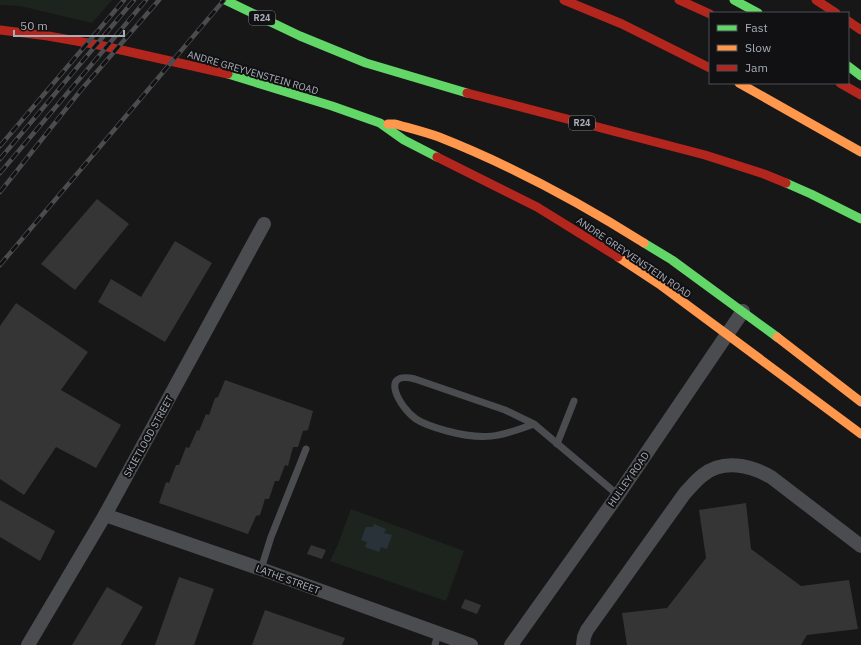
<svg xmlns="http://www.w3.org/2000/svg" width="861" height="645" viewBox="0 0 861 645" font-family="'IBM Plex Sans',sans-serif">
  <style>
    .green { fill: #1d241e }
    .water { fill: #2a3239 }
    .building { fill: #353536 }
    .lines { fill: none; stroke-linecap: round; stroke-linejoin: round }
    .lane { stroke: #4b4c50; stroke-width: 7 }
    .street { stroke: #4b4c50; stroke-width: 14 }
    .fast { stroke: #63d668; stroke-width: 9 }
    .slow { stroke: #ff974d; stroke-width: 9 }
    .jam { stroke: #b3261e; stroke-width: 9 }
    .rail-casing { stroke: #4b4c4f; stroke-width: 4.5 }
    .rail { stroke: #111113; stroke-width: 3; stroke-dasharray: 9; stroke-linecap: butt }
    .labels { text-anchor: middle; stroke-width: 4; stroke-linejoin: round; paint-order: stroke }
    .shield { fill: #111113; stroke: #7b7e86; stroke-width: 1 }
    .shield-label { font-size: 9px; font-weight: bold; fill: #a8adb8 }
    .street-label { font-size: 10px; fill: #a8adb8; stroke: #111113 }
  </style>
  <rect width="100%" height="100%" fill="#171717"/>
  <g class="green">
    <path d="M 0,0 L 112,0 L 92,23 L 20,6 L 0,5 Z"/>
    <path d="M 351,509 L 464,551 L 446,601 L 330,561 L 338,544 Z"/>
  </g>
  <path class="water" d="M 374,524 L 386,529 L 384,533 L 392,535 L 387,549 L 381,547 L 379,552 L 365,547 L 367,542 L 361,540 L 366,527 L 373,527 Z"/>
  <g class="building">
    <path d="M 97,199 L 129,224 L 75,290 L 41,264 Z"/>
    <path d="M 175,241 L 212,263 L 165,342 L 98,302 L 111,279 L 141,297 Z"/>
    <path d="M 16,303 L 88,352 L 61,390 L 121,425 L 96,468 L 56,447 L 24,495 L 0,479 L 0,326 Z"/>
    <path d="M 225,380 L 313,411 L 308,430 L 303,431 L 298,447 L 293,447 L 288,466 L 285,465 L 279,481 L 275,481 L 269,499 L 265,499 L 260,515 L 256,516 L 248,534 L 159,503 L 166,482 L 169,483 L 176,465 L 179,465 L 186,447 L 189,448 L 197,430 L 199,431 L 206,414 L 209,415 L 215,398 L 218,397 Z"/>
    <path d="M 0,500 L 55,531 L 40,561 L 0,537 Z"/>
    <path d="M 746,503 L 751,549 L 801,586 L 849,580 L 858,629 L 807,635 L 801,645 L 627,645 L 622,613 L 667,608 L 706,558 L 699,510 Z"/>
    <path d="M 311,545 L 326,550 L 322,559 L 307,554 Z"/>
    <path d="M 179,577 L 214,589 L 194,645 L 155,645 Z"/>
    <path d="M 107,587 L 143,607 L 121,645 L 72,645 Z"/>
    <path d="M 465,599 L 481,605 L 477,614 L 461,608 Z"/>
    <path d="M 265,610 L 345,638 L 342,645 L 252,645 Z"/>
  </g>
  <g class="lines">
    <g class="lane">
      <path d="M 534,424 L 505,410 L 415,379 C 378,370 400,408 416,419 C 425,425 436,428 447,431 C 484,441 499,437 534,424 L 618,495"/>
      <path d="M 557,444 L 574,401"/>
      <path d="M 261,569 L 271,537 L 306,449"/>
      <path d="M 435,645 L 438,634"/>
    </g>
    <g class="street">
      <path d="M 105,515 L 261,569 L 471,645"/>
      <path d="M 28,645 L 105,515 L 264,224"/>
      <path d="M 511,645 L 618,495 L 743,311"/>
      <path d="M 583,645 L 584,637 L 587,630 L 685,493 C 691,487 696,480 703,475 C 723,459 750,465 771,477 L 861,546"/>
    </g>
    <g class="fast">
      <path d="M 225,0 L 300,36 L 366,63 L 467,93"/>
      <path d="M 734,0 L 758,13"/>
      <path d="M 848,66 L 861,76"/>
      <path d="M 228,74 L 332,106 L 380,123 L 404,140 L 437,157"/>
      <path d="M 786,183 L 811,194 L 861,219"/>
      <path d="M 644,243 L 672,260 L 777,337"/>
    </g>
    <g class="slow">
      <path d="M 739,83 L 861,152"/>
      <path d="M 388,124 L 395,124 C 409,128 425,132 439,137 C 510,165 579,202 644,243"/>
      <path d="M 618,257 L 659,284 L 861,434"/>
      <path d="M 777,337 L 861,402"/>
    </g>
    <g class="jam">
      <path d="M 564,0 L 622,24 L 710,68"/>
      <path d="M 679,0 L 710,14"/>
      <path d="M 816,0 L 836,13"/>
      <path d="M 848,21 L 861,30"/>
      <path d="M 0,30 L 48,36 L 99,45 L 228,74"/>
      <path d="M 840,83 L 861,95"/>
      <path d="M 467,93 L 705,155 L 764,174 L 786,183"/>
      <path d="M 437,157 L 537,207 L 618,257"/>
    </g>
    <defs>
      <g id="rail">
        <path d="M 0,146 L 124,0"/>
        <path d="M 0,159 L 134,0"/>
        <path d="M 0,173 L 146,0"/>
        <path d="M 0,192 L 81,90 L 159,0"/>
        <path d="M 0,265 L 224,0"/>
      </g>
    </defs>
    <use href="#rail" class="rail-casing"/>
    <use href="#rail" class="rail"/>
  </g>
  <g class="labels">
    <g class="shield">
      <rect x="249" y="11" width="26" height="14" rx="3"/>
      <rect x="569" y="116" width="26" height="14" rx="3"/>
    </g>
    <g class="shield-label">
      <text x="262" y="21">R24</text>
      <text x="582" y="126">R24</text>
    </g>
    <g class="street-label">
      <text transform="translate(253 72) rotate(16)" y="4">ANDRE GREYVENSTEIN ROAD</text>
      <text transform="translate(634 257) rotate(34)" y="4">ANDRE GREYVENSTEIN ROAD</text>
      <text transform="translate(148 436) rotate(-61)" y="4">SKIETLOOD STREET</text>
      <text transform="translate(628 479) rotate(-55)" y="4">HULLEY ROAD</text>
      <text transform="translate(288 579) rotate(20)" y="4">LATHE STREET</text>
    </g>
  </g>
  <rect x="709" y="12" width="140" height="72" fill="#111113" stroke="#4d4f55"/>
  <rect x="717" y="25" width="20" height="6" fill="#63d668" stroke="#4d4f55"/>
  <text x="745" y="32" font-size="12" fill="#a8adb8">Fast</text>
  <rect x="717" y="45" width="20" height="6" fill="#ff974d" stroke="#4d4f55"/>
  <text x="745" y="52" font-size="12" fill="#a8adb8">Slow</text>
  <rect x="717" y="65" width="20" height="6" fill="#b3261e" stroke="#4d4f55"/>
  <text x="745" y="72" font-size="12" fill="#a8adb8">Jam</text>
  <path d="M14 30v6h110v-6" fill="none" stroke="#a8adb8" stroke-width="2"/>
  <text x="20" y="30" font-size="12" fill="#a8adb8" stroke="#111113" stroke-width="3" paint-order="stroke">50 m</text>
</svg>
